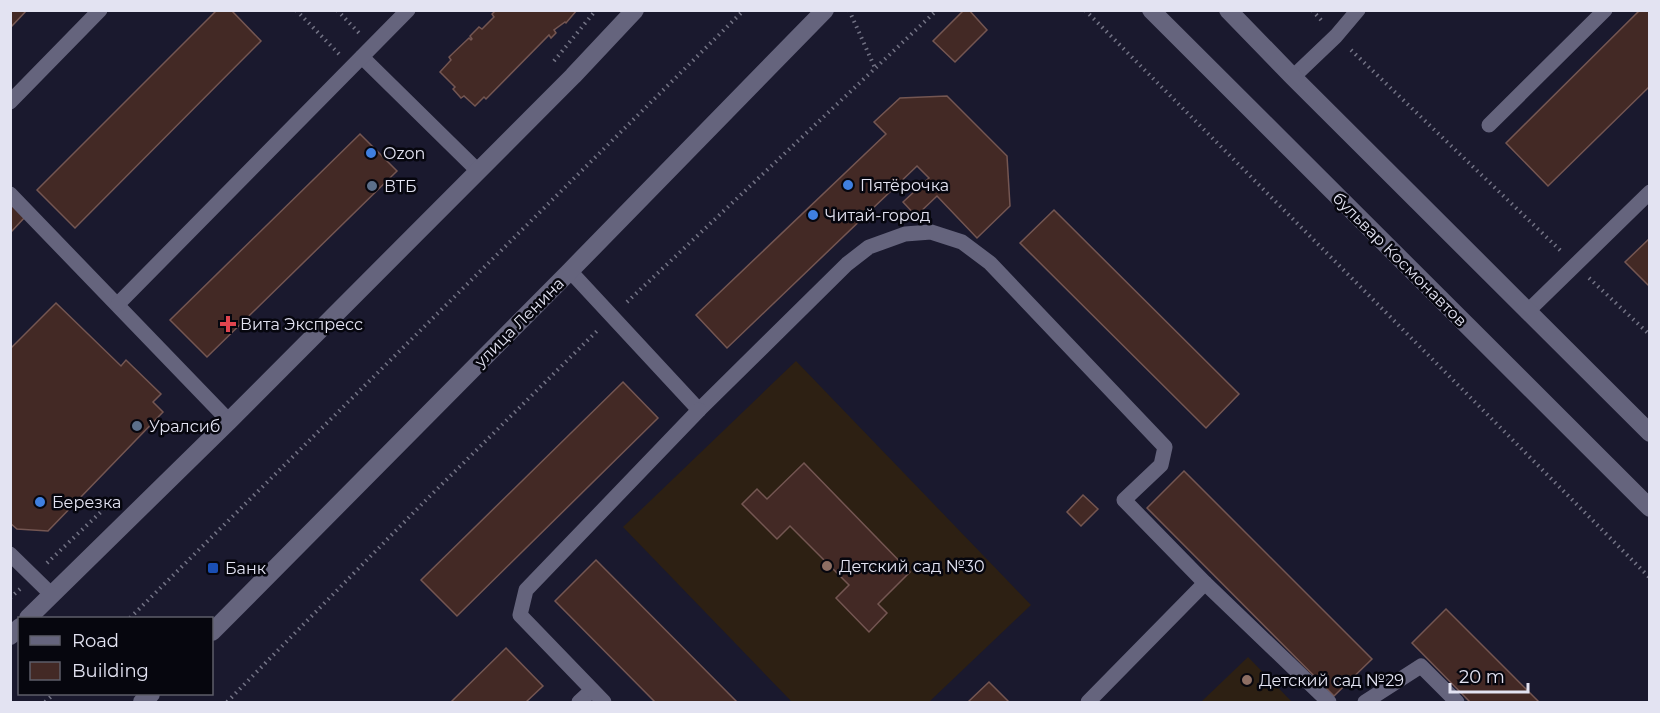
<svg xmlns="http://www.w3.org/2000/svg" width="1660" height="713" viewBox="0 0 1660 713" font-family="Montserrat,sans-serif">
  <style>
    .education { fill: #2d2013 }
    .building { fill: #432925; stroke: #745652; stroke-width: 1.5 }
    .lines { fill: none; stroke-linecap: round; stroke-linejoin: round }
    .path { stroke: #737385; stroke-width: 4; stroke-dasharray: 1.5 4.5; stroke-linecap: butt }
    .lane { stroke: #65647d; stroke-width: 15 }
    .street { stroke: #65647d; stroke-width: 18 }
    .secondary { stroke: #65647d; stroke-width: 18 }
    .shop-dot { fill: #3f7fe0; stroke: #06060e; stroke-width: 2 }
    .service-dot { fill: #5c6f8a; stroke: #06060e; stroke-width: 2 }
    .health-dot { fill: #e0444e; stroke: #06060e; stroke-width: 2 }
    .education-dot { fill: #8d6e63; stroke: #06060e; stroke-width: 2 }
    .transit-dot { fill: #1a4fb4; stroke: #06060e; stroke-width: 2 }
    .labels { text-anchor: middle; stroke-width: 5; stroke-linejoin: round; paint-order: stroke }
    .poi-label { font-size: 16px; fill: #e3e3f2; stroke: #06060e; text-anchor: start }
    .street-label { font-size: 16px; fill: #e3e3f2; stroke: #06060e }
  </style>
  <rect width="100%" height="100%" fill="#1a192e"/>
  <g class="education">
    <path d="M 796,361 L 1031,605 L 929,702 L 792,702 L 623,527 Z"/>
    <path d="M 1248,657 L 1292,702 L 1201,702 Z"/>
  </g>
  <g class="building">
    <path d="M 10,10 L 27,10 L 10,28 Z"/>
    <path d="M 217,10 L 231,10 L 261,41 L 75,228 L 37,190 Z"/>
    <path d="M 496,10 L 577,10 L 566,23 L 565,22 L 554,30 L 556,33 L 551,38 L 549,35 L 486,99 L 484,97 L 475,106 L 464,96 L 461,98 L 453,89 L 455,87 L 440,72 L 451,60 L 449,57 L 469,38 L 471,40 L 472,39 L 470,36 L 479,27 L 482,29 L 494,17 L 492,14 Z"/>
    <path d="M 964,10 L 969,10 L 987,30 L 955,62 L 933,41 Z"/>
    <path d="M 1640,10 L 1650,10 L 1650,86 L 1548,186 L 1506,143 Z"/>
    <path d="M 947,96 L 1007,156 L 1010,206 L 977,238 L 937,196 L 916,216 L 903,202 L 929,178 L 917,166 L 727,348 L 696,315 L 886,134 L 874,122 L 900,98 Z"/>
    <path d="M 360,134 L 397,171 L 207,357 L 170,320 Z"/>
    <path d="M 10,201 L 26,216 L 10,233 Z"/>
    <path d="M 1054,210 L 1239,394 L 1206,428 L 1020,243 Z"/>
    <path d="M 1650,238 L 1650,287 L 1625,262 Z"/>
    <path d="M 56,303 L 121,366 L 126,360 L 161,394 L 153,402 L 163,412 L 48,531 L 17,529 L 10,523 L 10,349 Z"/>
    <path d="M 623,382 L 658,418 L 457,616 L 421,580 Z"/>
    <path d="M 804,463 L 910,572 L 878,604 L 887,613 L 869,632 L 836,598 L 849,585 L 790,526 L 777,539 L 742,504 L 757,489 L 767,499 Z"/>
    <path d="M 1184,471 L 1372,659 L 1334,696 L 1147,508 Z"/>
    <path d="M 1083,495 L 1098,509 L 1081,526 L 1067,512 Z"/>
    <path d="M 596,560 L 737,702 L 655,702 L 555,601 Z"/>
    <path d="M 1446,609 L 1539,702 L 1470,702 L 1412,643 Z"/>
    <path d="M 506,648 L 543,686 L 526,702 L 451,702 Z"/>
    <path d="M 989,682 L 1009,702 L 968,702 Z"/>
  </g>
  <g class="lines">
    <g class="path">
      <path d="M 296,10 L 339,54"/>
      <path d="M 337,10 L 359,33"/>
      <path d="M 849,10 L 875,68"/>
      <path d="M 1085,10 L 1650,578"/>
      <path d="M 1312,10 L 1322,21"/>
      <path d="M 1351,50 L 1562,252"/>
      <path d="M 554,61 L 596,10"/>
      <path d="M 1589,278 L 1650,335"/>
      <path d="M 627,302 L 937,10"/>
      <path d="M 47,563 L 105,508"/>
      <path d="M 10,598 L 20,589"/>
      <path d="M 130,618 L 744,10"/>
      <path d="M 45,702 L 54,694"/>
      <path d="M 227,702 L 428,498 L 598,330"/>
    </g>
    <g class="lane">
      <path d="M 362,57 L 478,171"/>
      <path d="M 1293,77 L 1336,36 L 1358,10"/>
      <path d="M 10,102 L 100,10"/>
      <path d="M 1489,125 L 1605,10"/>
      <path d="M 10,194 L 229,421"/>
      <path d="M 570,271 L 699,410 L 847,264 L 869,247 L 905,234 L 931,232 L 962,242 L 990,263 L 1165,447 L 1161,465 L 1124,500 L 1205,583 L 1329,702"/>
      <path d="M 118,304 L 408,10"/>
      <path d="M 1527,312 L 1650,192"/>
      <path d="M 10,554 L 52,595"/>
      <path d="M 579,702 L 592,690"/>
      <path d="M 604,702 L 520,615 L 526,590 L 699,410"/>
      <path d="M 1088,702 L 1205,583"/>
      <path d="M 1365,702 L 1421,666 L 1457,702"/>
    </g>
    <g class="street">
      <path d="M 28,618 L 229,421 L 573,76 L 635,10"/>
      <path d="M 10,636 L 20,627"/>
    </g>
    <g class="secondary">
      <path d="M 1151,10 L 1650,508"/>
      <path d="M 1228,10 L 1293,77 L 1650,433"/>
      <path d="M 212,632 L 570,271 L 825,10"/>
      <path d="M 142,702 L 151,694"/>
    </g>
  </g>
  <g class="shop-dot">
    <circle cx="371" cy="153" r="6"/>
    <circle cx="848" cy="185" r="6"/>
    <circle cx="813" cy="215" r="6"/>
    <circle cx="40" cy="502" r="6"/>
  </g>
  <g class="service-dot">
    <circle cx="372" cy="186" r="6"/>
    <circle cx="137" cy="426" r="6"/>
  </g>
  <path class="health-dot" d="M225 315h6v6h6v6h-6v6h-6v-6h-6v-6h6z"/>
  <g class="education-dot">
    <circle cx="827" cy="566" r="6"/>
    <circle cx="1247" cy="680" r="6"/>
  </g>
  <rect class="transit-dot" x="207" y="562" width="12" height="12" rx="3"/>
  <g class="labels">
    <g class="poi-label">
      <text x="383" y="159">Ozon</text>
      <text x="860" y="191">Пятёрочка</text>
      <text x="384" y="192">ВТБ</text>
      <text x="825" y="221">Читай-город</text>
      <text x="240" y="330">Вита Экспресс</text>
      <text x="149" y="432">Уралсиб</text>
      <text x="52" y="508">Березка</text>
      <text x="839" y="572">Детский сад №30</text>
      <text x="225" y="574">Банк</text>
      <text x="1259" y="686">Детский сад №29</text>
    </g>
    <g class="street-label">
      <text transform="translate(1400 259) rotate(45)" y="6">бульвар Космонавтов</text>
      <text transform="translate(519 322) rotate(-45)" y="6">улица Ленина</text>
    </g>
  </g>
  <rect width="1660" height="713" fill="none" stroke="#e3e3f2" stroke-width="24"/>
  <rect x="18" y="617" width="195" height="78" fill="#06060e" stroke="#5e5e69" stroke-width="1.5"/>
  <rect x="30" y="636" width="30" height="9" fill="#65647d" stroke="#5e5e69" stroke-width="1.5"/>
  <text x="72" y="647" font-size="18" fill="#e3e3f2">Road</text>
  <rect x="30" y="662" width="30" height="18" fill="#432925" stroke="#5e5e69" stroke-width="1.5"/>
  <text x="72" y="677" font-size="18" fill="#e3e3f2">Building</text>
  <path d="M1450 683v9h78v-9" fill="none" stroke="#e3e3f2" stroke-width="3"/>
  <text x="1459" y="683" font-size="18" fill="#e3e3f2" stroke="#06060e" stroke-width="4.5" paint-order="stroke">20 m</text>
</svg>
